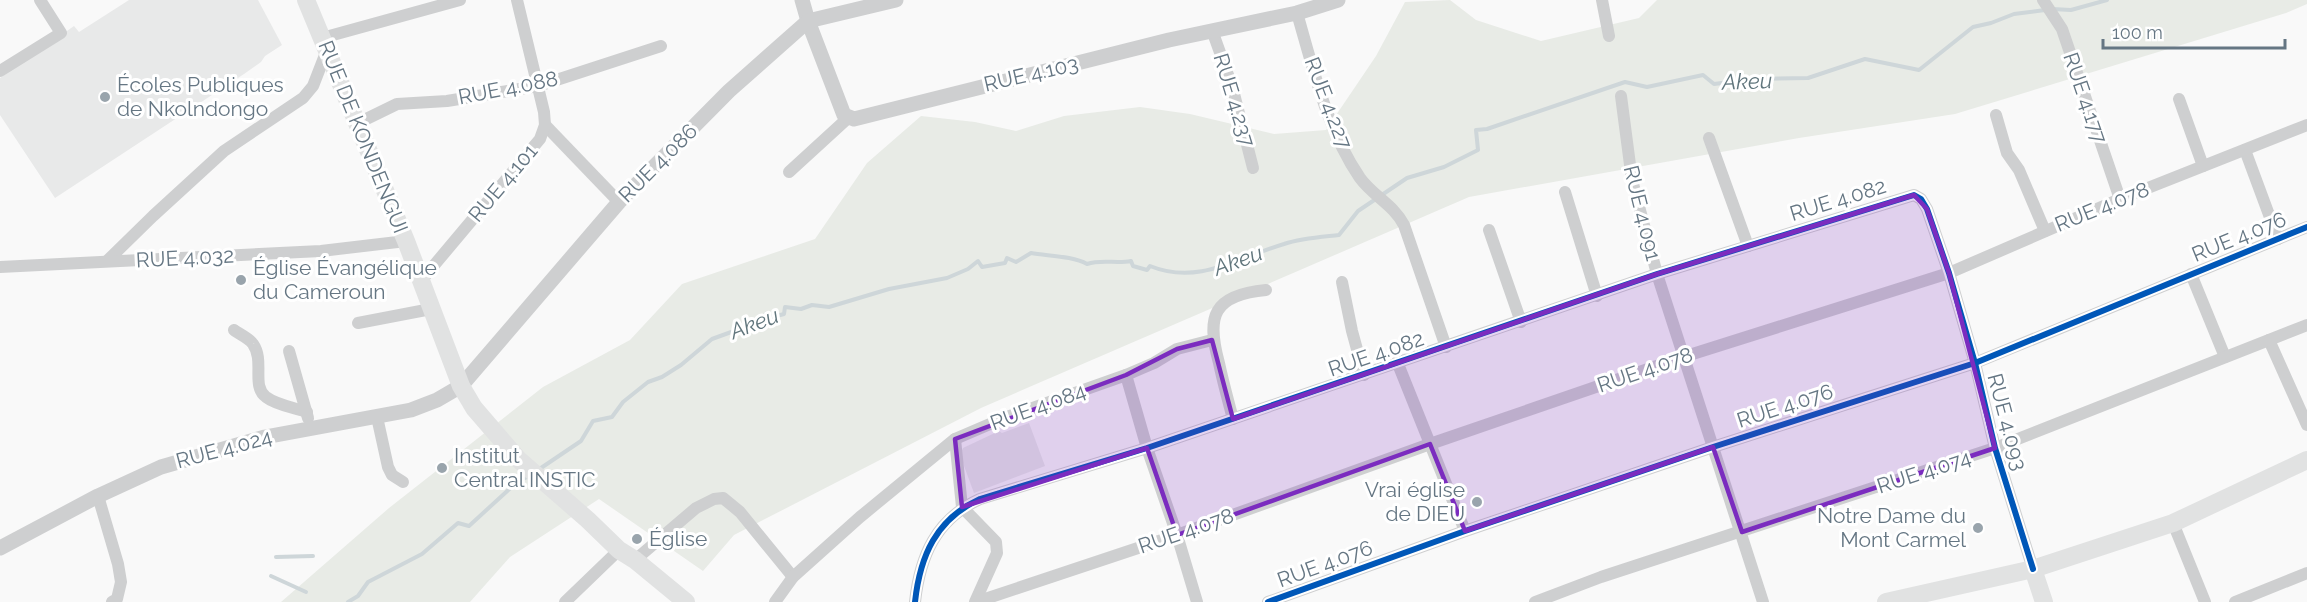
<svg xmlns="http://www.w3.org/2000/svg" width="2307" height="602" viewBox="0 0 2307 602" font-family="Raleway,sans-serif">
  <style>
    .built { fill: #e8e9e9 }
    .green { fill: #e8ebe6 }
    .lines { fill: none; stroke-linecap: round; stroke-linejoin: round }
    .stream { stroke: #ced6d9; stroke-width: 4 }
    .minor { stroke: #cecfd0; stroke-width: 12 }
    .tertiary { stroke: #cecfd0; stroke-width: 15 }
    .secondary { stroke: #e1e2e2; stroke-width: 18 }
    .cycleway-casing { stroke: #fff; stroke-width: 10 }
    .cycleway { stroke: #0057b8; stroke-width: 6 }
    .marked { fill: #7b2cbf; fill-opacity: 0.2; stroke: #7b2cbf; stroke-width: 4.5; stroke-linejoin: round }
    .poi-dot { fill: #99a4ac; stroke: #fff; stroke-width: 2 }
    .labels { text-anchor: middle; stroke-width: 6; stroke-linejoin: round; paint-order: stroke }
    .street-label { font-size: 21px; fill: #657683; stroke: #fff }
    .poi-label { font-size: 21px; fill: #657683; stroke: #fff; text-anchor: start }
    .water-label { font-size: 22px; font-style: italic; fill: #60757c; stroke: #fff }
  </style>
  <rect width="100%" height="100%" fill="#f9f9f9"/>
  <g class="built">
    <path d="M 129,0 L 258,0 L 282,45 L 265,56 L 261,62 L 244,74 L 55,198 L 0,115 L 0,78 L 74,26 L 79,32 Z"/>
    <path d="M 1029,423 L 1045,466 L 974,493 L 960,455 L 963,448 L 999,431 L 1002,433 Z"/>
  </g>
  <path class="green" d="M 1450,0 L 1476,20 L 1541,41 L 1639,18 L 1657,0 L 2307,0 L 2307,4 L 2286,13 L 1955,114 L 1799,138 L 1469,197 L 981,408 L 734,535 L 703,571 L 599,499 L 510,557 L 470,602 L 281,602 L 389,508 L 543,387 L 630,340 L 682,284 L 815,239 L 867,163 L 921,116 L 975,122 L 1016,131 L 1064,116 L 1140,107 L 1190,114 L 1274,134 L 1326,130 L 1376,56 L 1405,2 Z"/>
  <g class="lines">
    <g class="stream">
      <path d="M 2052,9 L 2071,10 L 2107,0"/>
      <path d="M 538,470 L 581,441 L 593,421 L 612,417 L 623,402 L 648,382 L 662,377 L 681,365 L 712,339 L 756,323 L 767,313 L 773,317 L 784,314 L 785,307 L 801,309 L 812,305 L 829,307 L 889,289 L 947,278 L 968,269 L 978,261 L 982,267 L 1005,263 L 1007,258 L 1016,262 L 1031,253 C 1048,256 1073,256 1087,264 C 1102,259 1116,264 1131,261 L 1133,266 L 1147,270 L 1150,266 C 1199,286 1239,257 1284,244 C 1302,238 1321,237 1339,235 L 1358,211 L 1407,178 L 1444,167 L 1478,150 L 1476,130 L 1487,129 L 1625,82 L 1647,87 L 1703,75 L 1714,84 L 1753,79 L 1808,78 L 1865,59 L 1919,70 L 1973,27 L 1991,23 L 2014,14 L 2045,10"/>
      <path d="M 276,557 L 313,556"/>
      <path d="M 271,576 L 306,592"/>
      <path d="M 348,602 L 358,596 L 368,582 L 422,554 L 458,523 L 469,526 L 517,482 L 529,476"/>
    </g>
    <g class="minor">
      <path d="M 1602,0 L 1609,36"/>
      <path d="M 2043,0 L 2062,29 L 2120,199"/>
      <path d="M 1297,13 C 1313,68 1327,130 1360,178 C 1373,196 1394,205 1404,225 L 1446,347"/>
      <path d="M 1213,33 L 1232,86 L 1253,168"/>
      <path d="M 322,38 L 460,0"/>
      <path d="M 0,71 L 61,33 L 40,0"/>
      <path d="M 1621,96 L 1632,180 L 1657,274 L 1763,602"/>
      <path d="M 2179,99 L 2203,166"/>
      <path d="M 1996,115 L 2007,153 L 2019,170 L 2045,231"/>
      <path d="M 356,124 L 397,104 L 447,101 L 538,86 L 661,46"/>
      <path d="M 545,125 L 619,202"/>
      <path d="M 1709,138 L 1748,246"/>
      <path d="M 2245,150 L 2278,239"/>
      <path d="M 789,172 L 848,118"/>
      <path d="M 1565,192 L 1597,296"/>
      <path d="M 1489,230 L 1521,322"/>
      <path d="M 107,261 L 153,216 L 224,151 L 303,98 L 313,86 L 327,50"/>
      <path d="M 0,267 L 321,251 L 406,241"/>
      <path d="M 2191,274 L 2225,357"/>
      <path d="M 420,282 L 540,139 L 545,125 L 544,112 L 517,0"/>
      <path d="M 1342,282 L 1352,331 L 1364,375"/>
      <path d="M 358,323 L 431,309"/>
      <path d="M 234,330 C 239,334 249,338 253,344 C 265,361 251,386 266,397 C 276,405 295,408 307,412"/>
      <path d="M 2269,340 L 2307,425"/>
      <path d="M 289,351 L 308,418"/>
      <path d="M 1398,364 L 1465,531"/>
      <path d="M 1126,375 L 1154,363 L 1177,349 L 1212,340"/>
      <path d="M 377,417 L 388,467 L 392,475 L 403,482"/>
      <path d="M 1233,419 C 1228,400 1223,382 1219,363 C 1206,316 1213,295 1266,290"/>
      <path d="M 955,439 L 962,507 L 996,542 L 997,553 L 975,602"/>
      <path d="M 98,496 L 118,564 L 121,582 L 117,599 L 112,602"/>
      <path d="M 2173,523 L 2205,602"/>
      <path d="M 635,560 L 696,508 L 714,499 L 723,498 L 740,512 L 793,577"/>
      <path d="M 565,602 L 619,550"/>
      <path d="M 775,602 L 793,577 L 860,517 L 955,439 L 1004,418 L 1126,375 L 1147,448 L 1177,535 L 1197,602"/>
      <path d="M 915,602 C 920,556 936,519 980,499 L 1147,448 L 1657,274 L 1914,195 L 1921,199 L 1927,209 L 1949,273 L 1975,363 L 1995,448 L 2033,569"/>
      <path d="M 976,602 L 1177,535 L 1430,444 L 1683,357 L 1949,273 L 2120,199 L 2307,125"/>
      <path d="M 1268,602 L 1465,531 L 1713,447 L 1975,363 L 2307,227"/>
      <path d="M 1535,602 L 1601,577 L 1995,448 L 2307,325"/>
      <path d="M 2235,602 L 2307,573"/>
    </g>
    <g class="tertiary">
      <path d="M 802,0 L 808,21 L 844,115 L 854,119 L 1169,40 L 1297,13 L 1338,0"/>
      <path d="M 0,548 L 98,496 L 161,467 L 265,437 L 411,410 L 437,400 L 461,386 L 619,202 L 729,91 L 808,21 L 896,0"/>
    </g>
    <g class="secondary">
      <path d="M 306,0 L 406,241 L 461,386 L 474,408 L 518,459 L 588,520 L 619,550 L 635,560 L 686,602"/>
      <path d="M 2033,569 L 2044,602"/>
      <path d="M 1886,602 L 2033,569 L 2173,523 L 2307,460"/>
    </g>
    <defs>
      <g id="cycleway">
        <path d="M 915,602 C 920,556 936,519 980,499 L 1147,448 L 1657,274 L 1914,195 L 1921,199 L 1927,209 L 1949,273 L 1975,363 L 1995,448 L 2033,569"/>
        <path d="M 1268,602 L 1465,531 L 1713,447 L 1975,363 L 2307,227"/>
      </g>
    </defs>
    <use href="#cycleway" class="cycleway-casing"/>
    <use href="#cycleway" class="cycleway"/>
  </g>
  <path class="marked" d="M 1914,195 L 1927,209 L 1949,273 L 1995,448 L 1742,532 L 1713,447 L 1465,531 L 1430,444 L 1177,535 L 1147,448 L 962,507 L 955,439 L 1126,375 L 1177,349 L 1212,340 L 1233,419 L 1657,274 Z"/>
  <g class="poi-dot">
    <circle cx="105" cy="97" r="6"/>
    <circle cx="241" cy="280" r="6"/>
    <circle cx="442" cy="468" r="6"/>
    <circle cx="1477" cy="502" r="6"/>
    <circle cx="1978" cy="528" r="6"/>
    <circle cx="637" cy="539" r="6"/>
  </g>
  <g class="labels">
    <g class="street-label">
      <text transform="translate(1031 74) rotate(-13)" y="7">RUE 4.103</text>
      <text transform="translate(508 88) rotate(-11)" y="7">RUE 4.088</text>
      <text transform="translate(2085 98) rotate(71)" y="7">RUE 4.177</text>
      <text transform="translate(1234 100) rotate(73)" y="7">RUE 4.237</text>
      <text transform="translate(1328 103) rotate(69)" y="7">RUE 4.227</text>
      <text transform="translate(363 137) rotate(68)" y="7">RUE DE KONDENGUI</text>
      <text transform="translate(658 163) rotate(-45)" y="7">RUE 4.086</text>
      <text transform="translate(503 183) rotate(-50)" y="7">RUE 4.101</text>
      <text transform="translate(1838 200) rotate(-17)" y="7">RUE 4.082</text>
      <text transform="translate(2102 207) rotate(-22)" y="7">RUE 4.078</text>
      <text transform="translate(1642 213) rotate(76)" y="7">RUE 4.091</text>
      <text transform="translate(2239 237) rotate(-22)" y="7">RUE 4.076</text>
      <text transform="translate(185 258) rotate(-3)" y="7">RUE 4.032</text>
      <text transform="translate(1376 354) rotate(-19)" y="7">RUE 4.082</text>
      <text transform="translate(1645 370) rotate(-19)" y="7">RUE 4.078</text>
      <text transform="translate(1785 406) rotate(-18)" y="7">RUE 4.076</text>
      <text transform="translate(1038 407) rotate(-20)" y="7">RUE 4.084</text>
      <text transform="translate(2007 422) rotate(75)" y="7">RUE 4.093</text>
      <text transform="translate(224 449) rotate(-15)" y="7">RUE 4.024</text>
      <text transform="translate(1924 472) rotate(-18)" y="7">RUE 4.074</text>
      <text transform="translate(1186 531) rotate(-19)" y="7">RUE 4.078</text>
      <text transform="translate(1325 564) rotate(-20)" y="7">RUE 4.076</text>
    </g>
    <g class="poi-label">
      <text x="117" y="92">Écoles Publiques<tspan x="117" dy="24">de Nkolndongo</tspan></text>
      <text x="253" y="275">Église Évangélique<tspan x="253" dy="24">du Cameroun</tspan></text>
      <text x="454" y="463">Institut<tspan x="454" dy="24">Central INSTIC</tspan></text>
      <text x="1465" y="497" text-anchor="end">Vrai église<tspan x="1465" dy="24">de DIEU</tspan></text>
      <text x="1966" y="523" text-anchor="end">Notre Dame du<tspan x="1966" dy="24">Mont Carmel</tspan></text>
      <text x="649" y="546">Église</text>
    </g>
    <g class="water-label">
      <text transform="translate(1747 81) rotate(-2)" y="8">Akeu</text>
      <text transform="translate(1238 260) rotate(-20)" y="8">Akeu</text>
      <text transform="translate(754 323) rotate(-21)" y="8">Akeu</text>
    </g>
  </g>
  <path d="M2103 39v9h182v-9" fill="none" stroke="#657683" stroke-width="3"/>
  <text x="2112" y="39" font-size="18" fill="#657683" stroke="#ffffff" stroke-width="4.5" paint-order="stroke">100 m</text>
</svg>
